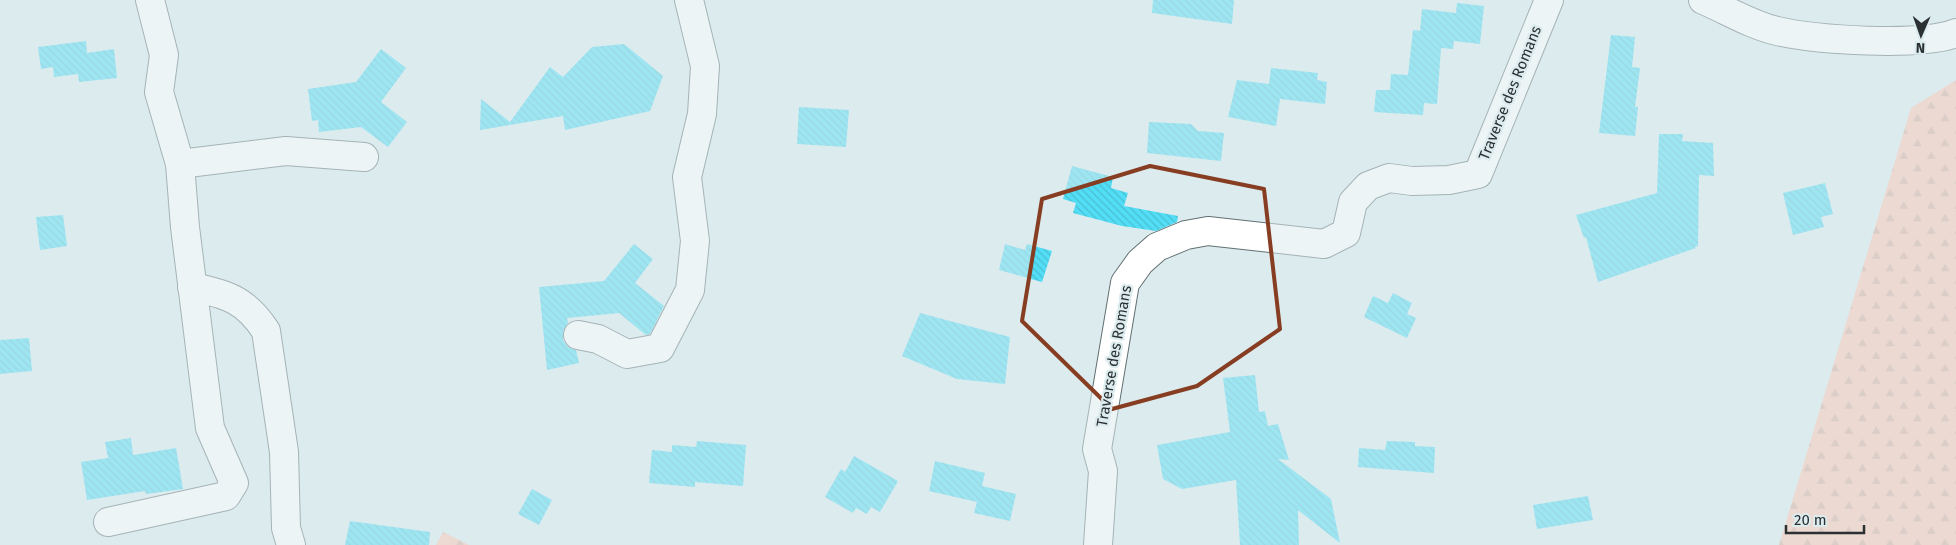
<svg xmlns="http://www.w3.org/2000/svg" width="1956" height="545" viewBox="0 0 1956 545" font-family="'Fira Sans',sans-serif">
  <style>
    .forest { fill: url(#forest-firs) }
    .building { fill: url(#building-back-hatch) }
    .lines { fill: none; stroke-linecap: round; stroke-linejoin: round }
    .minor-casing { stroke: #627072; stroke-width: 30 }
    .minor { stroke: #fff; stroke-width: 28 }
    .marked { fill: none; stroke: #863d22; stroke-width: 4; stroke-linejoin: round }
    .labels { text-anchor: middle; stroke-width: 4.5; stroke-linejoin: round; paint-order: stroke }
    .street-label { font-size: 15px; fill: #2b3132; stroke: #dcebee }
  </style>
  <defs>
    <pattern id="forest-firs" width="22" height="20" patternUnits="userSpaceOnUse" patternTransform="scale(1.25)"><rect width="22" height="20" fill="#fdc3af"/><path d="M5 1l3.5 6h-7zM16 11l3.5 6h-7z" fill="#d9a897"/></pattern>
    <pattern id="building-back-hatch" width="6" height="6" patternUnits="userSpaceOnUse" patternTransform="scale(1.25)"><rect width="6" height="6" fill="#52def6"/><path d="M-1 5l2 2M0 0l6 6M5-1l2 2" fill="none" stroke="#48bfd3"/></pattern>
  </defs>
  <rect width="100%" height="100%" fill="#dcebee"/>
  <g class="forest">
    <path d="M 1956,80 L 1956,545 L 1779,545 L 1911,108 Z"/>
    <path d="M 443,532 L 469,545 L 436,545 Z"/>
  </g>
  <g class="building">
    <path d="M 1153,0 L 1234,0 L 1232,24 L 1152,13 Z"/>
    <path d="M 1457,3 L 1484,6 L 1480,44 L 1454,41 L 1453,49 L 1441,48 L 1437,104 L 1424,103 L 1423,115 L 1374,112 L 1376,90 L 1390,90 L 1391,74 L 1408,75 L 1413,30 L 1420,31 L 1422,9 L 1456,13 Z"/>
    <path d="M 1611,35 L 1635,37 L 1632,67 L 1640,68 L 1635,107 L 1638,107 L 1635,136 L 1599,133 Z"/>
    <path d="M 86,41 L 87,53 L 114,49 L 117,78 L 79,82 L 78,74 L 54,77 L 53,67 L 41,69 L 38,47 Z"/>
    <path d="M 624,44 L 663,76 L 650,111 L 565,130 L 563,116 L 480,130 L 481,99 L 510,122 L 550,67 L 563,77 L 592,47 Z"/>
    <path d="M 381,49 L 406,68 L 381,102 L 407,122 L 388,147 L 361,127 L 319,132 L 318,120 L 312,121 L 308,89 L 356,82 Z"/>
    <path d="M 1271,68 L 1318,73 L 1317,80 L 1327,82 L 1325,104 L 1280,99 L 1276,126 L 1228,117 L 1237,80 L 1269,84 Z"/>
    <path d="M 799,107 L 849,110 L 846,147 L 797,144 Z"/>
    <path d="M 1149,122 L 1191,124 L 1198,131 L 1224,133 L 1221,161 L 1147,153 Z"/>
    <path d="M 1659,134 L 1683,134 L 1682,141 L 1713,143 L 1714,176 L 1699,175 L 1698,246 L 1694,247 L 1696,248 L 1598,282 L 1586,237 L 1584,238 L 1576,215 L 1657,193 Z"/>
    <path d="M 1072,166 L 1113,177 L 1111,188 L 1128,193 L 1124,206 L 1178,216 L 1177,222 L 1156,231 L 1122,226 L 1073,213 L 1076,203 L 1063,199 Z"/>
    <path d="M 1825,183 L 1833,214 L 1821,217 L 1824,227 L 1793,235 L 1783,193 Z"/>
    <path d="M 63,215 L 67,246 L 40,250 L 36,217 Z"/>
    <path d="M 634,244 L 653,259 L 635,283 L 664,306 L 650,334 L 646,335 L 619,313 L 567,318 L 568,323 L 563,331 L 563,340 L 568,347 L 576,350 L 579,363 L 547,370 L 539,287 L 604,281 Z"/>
    <path d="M 1005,244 L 1025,250 L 1027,244 L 1052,251 L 1042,282 L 999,270 Z"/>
    <path d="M 1393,293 L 1412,303 L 1407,314 L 1416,318 L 1407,338 L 1364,317 L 1373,296 L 1388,303 Z"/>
    <path d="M 920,313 L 1010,337 L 1005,384 L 957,379 L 902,356 Z"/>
    <path d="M 29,338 L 32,371 L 0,374 L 0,340 Z"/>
    <path d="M 1255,375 L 1259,412 L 1265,411 L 1268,426 L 1278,424 L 1289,460 L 1278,459 L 1331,499 L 1340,543 L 1298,510 L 1299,545 L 1240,545 L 1236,480 L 1182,489 L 1163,479 L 1157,445 L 1230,432 L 1223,378 Z"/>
    <path d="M 131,438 L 133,455 L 176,448 L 183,489 L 146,494 L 145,491 L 87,500 L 81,462 L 108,458 L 105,442 Z"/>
    <path d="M 697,441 L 746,445 L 743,486 L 695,482 L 695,487 L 649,483 L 652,450 L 672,452 L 672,445 L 696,447 Z"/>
    <path d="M 1387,441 L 1415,442 L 1415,446 L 1435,447 L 1434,473 L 1358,467 L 1359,448 L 1385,450 Z"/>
    <path d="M 854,456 L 898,481 L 880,512 L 871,507 L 867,514 L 856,508 L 853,513 L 825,497 L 841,469 L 845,472 Z"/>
    <path d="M 935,461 L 985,473 L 982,486 L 1016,494 L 1010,521 L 974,513 L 977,502 L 929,491 Z"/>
    <path d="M 532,489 L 552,500 L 539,525 L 518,514 Z"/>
    <path d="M 1588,496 L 1593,520 L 1537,529 L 1533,505 Z"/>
    <path d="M 350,521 L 430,532 L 429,545 L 345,545 Z"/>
  </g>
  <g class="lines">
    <defs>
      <g id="minor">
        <path d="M 1703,0 C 1727,10 1751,25 1777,31 C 1816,40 1920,47 1956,33"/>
        <path d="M 180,164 L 286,151 L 364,157"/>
        <path d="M 192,287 C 227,294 246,300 266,331 L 284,452 L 286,528 L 291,545"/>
        <path d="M 578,335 L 598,339 L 627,354 L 660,348 L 690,290 L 695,241 L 687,177 L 702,114 L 705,66 L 689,0"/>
        <path d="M 108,522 L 226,496 L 234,483 L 210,428 L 185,227 L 180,164 L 159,92 L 164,55 L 150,0"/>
        <path d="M 1098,545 L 1103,471 L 1097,449 L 1125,283 L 1140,262 L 1157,247 L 1186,235 L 1208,231 L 1324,244 L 1346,233 L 1353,202 L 1368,186 L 1389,178 L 1412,181 L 1449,180 L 1478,174 L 1549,0"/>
      </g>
    </defs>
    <use href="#minor" class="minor-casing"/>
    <use href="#minor" class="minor"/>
  </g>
  <path d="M0 0H1956V545H0ZM 1150,166 L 1264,189 L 1280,329 L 1197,386 L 1112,409 L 1022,321 L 1042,199 Z" fill="#dcebee" fill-opacity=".55" fill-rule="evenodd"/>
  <path class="marked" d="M 1150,166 L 1264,189 L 1280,329 L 1197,386 L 1112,409 L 1022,321 L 1042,199 Z"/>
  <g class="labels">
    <g class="street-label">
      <text transform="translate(1510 93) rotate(-68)" y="5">Traverse des Romans</text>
      <text transform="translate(1114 356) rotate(-80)" y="5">Traverse des Romans</text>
    </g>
  </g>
  <g transform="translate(1921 35) rotate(182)" stroke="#dcebee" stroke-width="4" paint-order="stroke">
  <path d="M0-4L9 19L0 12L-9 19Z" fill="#2b3132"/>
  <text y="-8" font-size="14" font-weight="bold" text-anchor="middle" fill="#2b3132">N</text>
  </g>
  <path d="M1786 525v8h78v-8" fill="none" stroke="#2b3132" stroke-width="2.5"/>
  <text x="1794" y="525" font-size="15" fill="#2b3132" stroke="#dcebee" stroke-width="4" paint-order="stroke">20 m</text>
</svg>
